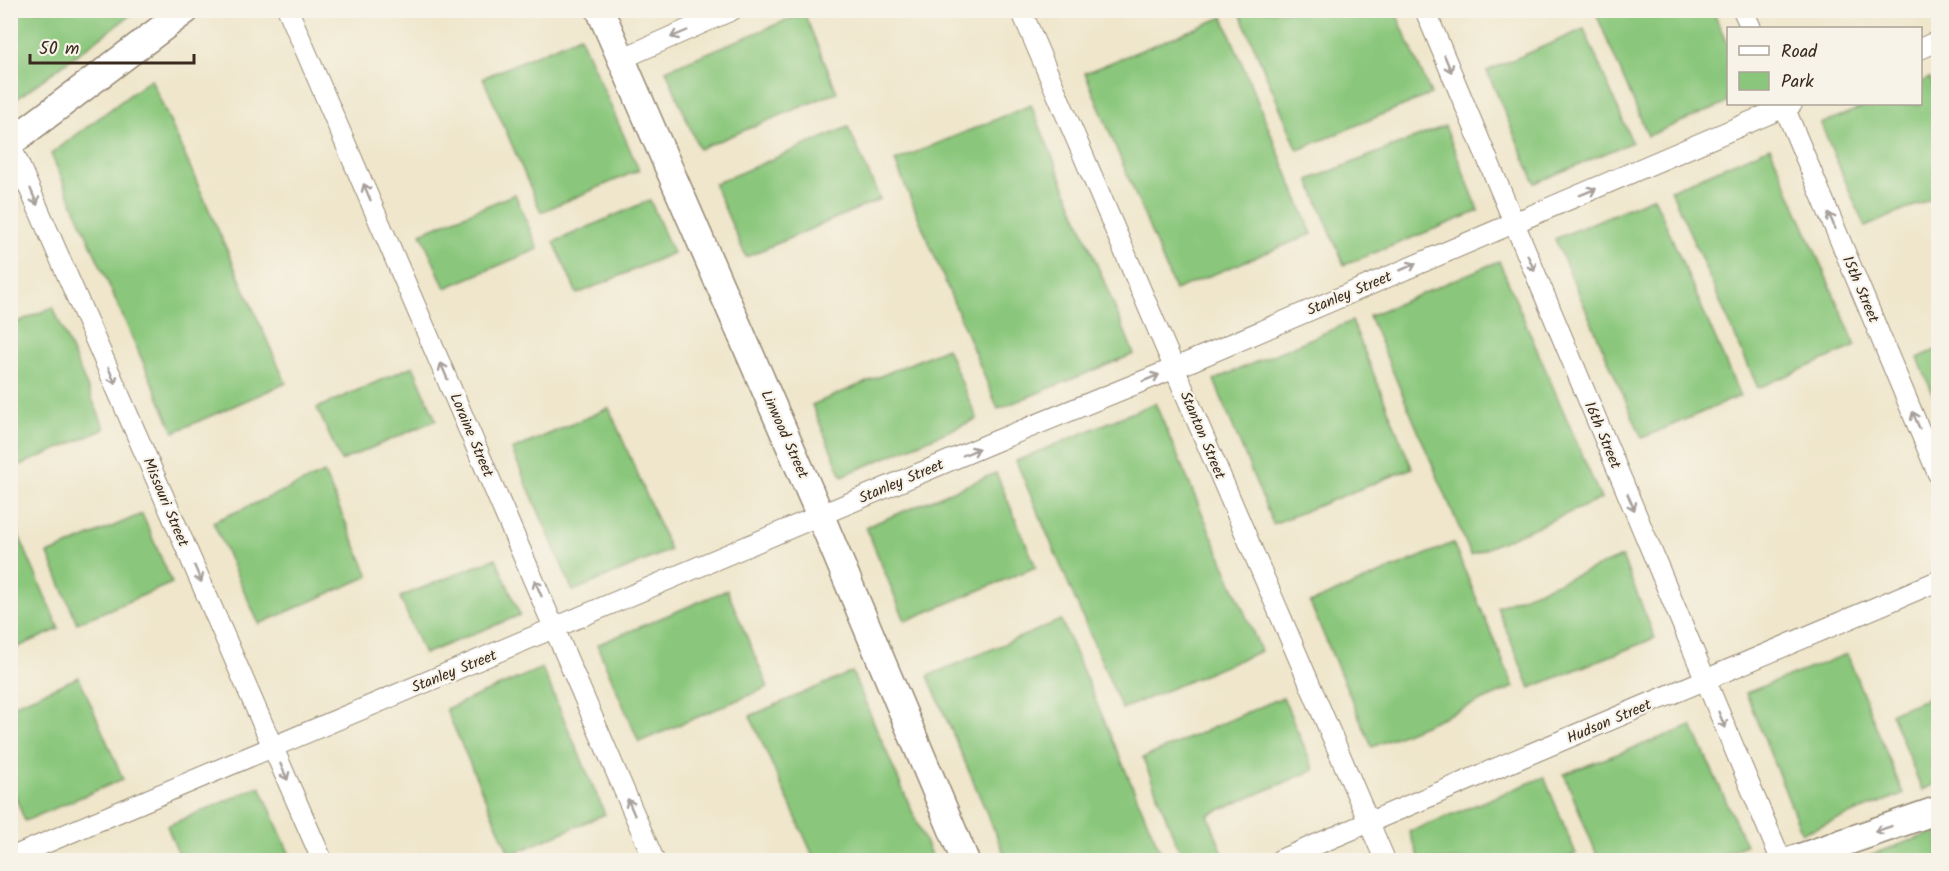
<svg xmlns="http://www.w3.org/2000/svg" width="1949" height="871" viewBox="0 0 1949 871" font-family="Kalam,sans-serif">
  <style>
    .green { fill: #8ac77c; stroke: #62784d; stroke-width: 1.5 }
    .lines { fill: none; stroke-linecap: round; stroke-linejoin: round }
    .street-casing { stroke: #958874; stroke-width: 22 }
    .secondary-casing { stroke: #958874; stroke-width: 30 }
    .street { stroke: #fff; stroke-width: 20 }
    .secondary { stroke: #fff; stroke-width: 27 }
    .oneway { stroke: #a79f9a }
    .labels { text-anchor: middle; stroke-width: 4.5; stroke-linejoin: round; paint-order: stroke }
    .street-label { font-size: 15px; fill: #3b2a1e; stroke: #f7f3e8 }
  </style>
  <rect width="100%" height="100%" fill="#f7f3e8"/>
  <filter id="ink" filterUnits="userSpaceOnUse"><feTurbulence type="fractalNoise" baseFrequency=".0167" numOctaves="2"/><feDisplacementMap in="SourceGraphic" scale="12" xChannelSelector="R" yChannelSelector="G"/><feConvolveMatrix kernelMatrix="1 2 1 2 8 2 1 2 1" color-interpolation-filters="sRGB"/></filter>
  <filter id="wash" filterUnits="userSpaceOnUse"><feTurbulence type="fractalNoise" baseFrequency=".008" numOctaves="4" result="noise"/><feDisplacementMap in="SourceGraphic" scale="24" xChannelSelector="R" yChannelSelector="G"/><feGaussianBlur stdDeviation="1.35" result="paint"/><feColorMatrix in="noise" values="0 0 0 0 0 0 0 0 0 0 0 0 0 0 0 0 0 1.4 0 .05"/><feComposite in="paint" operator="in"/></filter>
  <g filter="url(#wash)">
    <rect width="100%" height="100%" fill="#efe6cb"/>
    <g class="green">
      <path d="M 11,10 L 136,10 L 136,11 L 11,103 Z"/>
      <path d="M 1239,11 L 1395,11 L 1431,94 L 1298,150 Z"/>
      <path d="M 1595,11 L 1713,11 L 1728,47 L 1728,102 L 1648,136 Z"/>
      <path d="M 804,13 L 837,92 L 699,149 L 666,70 Z"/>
      <path d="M 1223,17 L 1312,234 L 1175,290 L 1085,73 Z"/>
      <path d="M 1584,29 L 1632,142 L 1535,183 L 1487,71 Z"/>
      <path d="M 580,36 L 639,170 L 541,212 L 483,78 Z"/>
      <path d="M 1930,78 L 1938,97 L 1938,196 L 1865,227 L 1821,124 L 1870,104 L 1920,104 L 1921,82 Z"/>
      <path d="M 151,79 L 286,383 L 174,432 L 51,154 Z"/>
      <path d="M 1031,105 L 1134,354 L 998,409 L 895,161 Z"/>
      <path d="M 1445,126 L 1479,211 L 1344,265 L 1309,180 Z"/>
      <path d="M 848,127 L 880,199 L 746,257 L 714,184 Z"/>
      <path d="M 1770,147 L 1856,346 L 1758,388 L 1671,190 Z"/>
      <path d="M 515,194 L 538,249 L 445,288 L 421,233 Z"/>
      <path d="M 1654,197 L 1740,396 L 1642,438 L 1555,239 Z"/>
      <path d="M 650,200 L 673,253 L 577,294 L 554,242 Z"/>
      <path d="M 1499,261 L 1601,499 L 1471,555 L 1369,316 Z"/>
      <path d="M 53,307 L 105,429 L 16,467 L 10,454 L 11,325 Z"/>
      <path d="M 1352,321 L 1412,468 L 1273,524 L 1214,380 Z"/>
      <path d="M 947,348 L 977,419 L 842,476 L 812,405 Z"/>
      <path d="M 1938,349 L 1938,407 L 1918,358 Z"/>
      <path d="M 413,366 L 436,420 L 341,461 L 317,408 Z"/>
      <path d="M 1155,403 L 1261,651 L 1122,709 L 1016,461 Z"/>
      <path d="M 609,408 L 670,550 L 573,591 L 512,450 Z"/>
      <path d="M 324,473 L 369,576 L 259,624 L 213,522 Z"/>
      <path d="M 996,473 L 1036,567 L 905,621 L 866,527 Z"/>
      <path d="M 142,514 L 172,583 L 77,623 L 48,554 Z"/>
      <path d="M 11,517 L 59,629 L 11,650 L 10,650 Z"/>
      <path d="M 1453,543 L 1514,687 L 1372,747 L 1310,603 Z"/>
      <path d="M 1622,557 L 1655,638 L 1530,688 L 1497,607 Z"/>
      <path d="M 496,558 L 520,615 L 424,654 L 400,597 Z"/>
      <path d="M 727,590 L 768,687 L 639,742 L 597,645 Z"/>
      <path d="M 1061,620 L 1164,860 L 1007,860 L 928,676 Z"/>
      <path d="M 1847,654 L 1903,794 L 1802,833 L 1746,693 Z"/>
      <path d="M 542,668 L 605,814 L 510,855 L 446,709 Z"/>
      <path d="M 852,672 L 931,855 L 933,860 L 815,860 L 750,716 Z"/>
      <path d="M 79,677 L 123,779 L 25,821 L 11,786 L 11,706 Z"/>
      <path d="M 1938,694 L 1938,783 L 1922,790 L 1891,713 Z"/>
      <path d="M 1283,697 L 1314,770 L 1208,815 L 1223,854 L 1206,860 L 1183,860 L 1143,758 Z"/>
      <path d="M 1692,726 L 1746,845 L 1708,860 L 1599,860 L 1564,774 Z"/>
      <path d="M 1544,777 L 1576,854 L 1559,860 L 1420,860 L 1409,832 Z"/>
      <path d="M 260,786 L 292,860 L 181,860 L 167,826 Z"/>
      <path d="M 1938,831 L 1938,860 L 1856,860 L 1927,835 Z"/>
    </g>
  </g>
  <g filter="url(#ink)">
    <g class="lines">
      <defs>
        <g id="street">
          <path d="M 288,10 L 654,860"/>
          <path d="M 1021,10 L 1385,860"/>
          <path d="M 1425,10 L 1781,860"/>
          <path d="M 1743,10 L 1751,28"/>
          <path d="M 1920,49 L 1938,41"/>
          <path d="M 621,59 L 732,10"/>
          <path d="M 1783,104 L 1938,474"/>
          <path d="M 10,144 L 322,860"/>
          <path d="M 10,858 L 996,441 L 1175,368 L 1792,104"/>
          <path d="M 1280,860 L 1938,581"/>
        </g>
        <g id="secondary">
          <path d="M 600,10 L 820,515 L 965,860"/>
          <path d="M 10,143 L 186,10"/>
          <path d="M 1793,860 L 1938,810"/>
        </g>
      </defs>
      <use href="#street" class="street-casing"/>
      <use href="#secondary" class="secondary-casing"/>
      <use href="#street" class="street"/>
      <use href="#secondary" class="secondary"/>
    </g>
    <defs><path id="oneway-shaft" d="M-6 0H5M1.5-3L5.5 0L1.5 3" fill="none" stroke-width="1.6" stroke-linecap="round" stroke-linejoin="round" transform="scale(1.5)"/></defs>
    <g class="oneway">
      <use href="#oneway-shaft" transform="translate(679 34) rotate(157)"/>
      <use href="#oneway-shaft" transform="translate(1448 64) rotate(67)"/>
      <use href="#oneway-shaft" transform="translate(367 192) rotate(-113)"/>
      <use href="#oneway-shaft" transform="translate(1588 192) rotate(-22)"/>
      <use href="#oneway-shaft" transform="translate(34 197) rotate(67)"/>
      <use href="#oneway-shaft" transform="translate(1832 221) rotate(-113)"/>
      <use href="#oneway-shaft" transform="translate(1531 263) rotate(67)"/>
      <use href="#oneway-shaft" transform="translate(1408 267) rotate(-24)"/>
      <use href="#oneway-shaft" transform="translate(444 371) rotate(-113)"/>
      <use href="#oneway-shaft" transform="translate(112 376) rotate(67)"/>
      <use href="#oneway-shaft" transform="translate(1151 378) rotate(-22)"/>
      <use href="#oneway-shaft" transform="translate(1916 420) rotate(-113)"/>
      <use href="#oneway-shaft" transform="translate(971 452) rotate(-23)"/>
      <use href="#oneway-shaft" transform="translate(1631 502) rotate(67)"/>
      <use href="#oneway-shaft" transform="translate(198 574) rotate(67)"/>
      <use href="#oneway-shaft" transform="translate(538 588) rotate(-113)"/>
      <use href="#oneway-shaft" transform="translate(1722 720) rotate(67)"/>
      <use href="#oneway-shaft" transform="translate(284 772) rotate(66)"/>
      <use href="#oneway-shaft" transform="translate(631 807) rotate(-113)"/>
      <use href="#oneway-shaft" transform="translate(1883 829) rotate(161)"/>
    </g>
  </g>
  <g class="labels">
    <g class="street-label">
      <text transform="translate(1861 289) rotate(67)" y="5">15th Street</text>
      <text transform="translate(1349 293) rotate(-23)" y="5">Stanley Street</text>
      <text transform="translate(785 434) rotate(66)" y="5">Linwood Street</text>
      <text transform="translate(472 435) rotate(67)" y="5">Loraine Street</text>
      <text transform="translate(1203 435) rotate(67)" y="5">Stanton Street</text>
      <text transform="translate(1603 435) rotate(67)" y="5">16th Street</text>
      <text transform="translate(901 481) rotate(-23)" y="5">Stanley Street</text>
      <text transform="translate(166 502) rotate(67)" y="5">Missouri Street</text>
      <text transform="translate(454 671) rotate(-22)" y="5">Stanley Street</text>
      <text transform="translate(1609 721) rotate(-23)" y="5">Hudson Street</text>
    </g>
  </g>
  <rect width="1949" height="871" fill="none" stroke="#f7f3e8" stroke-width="36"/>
  <rect x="1727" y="27" width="195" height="78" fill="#f7f3e8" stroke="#aca397" stroke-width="1.5"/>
  <rect x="1739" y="46" width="30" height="9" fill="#ffffff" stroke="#aca397" stroke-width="1.5"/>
  <text x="1781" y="57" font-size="18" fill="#3b2a1e">Road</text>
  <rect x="1739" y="72" width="30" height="18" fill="#8ac77c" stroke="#aca397" stroke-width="1.5"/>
  <text x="1781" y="87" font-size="18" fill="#3b2a1e">Park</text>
  <path d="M30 54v9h164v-9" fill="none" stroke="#3b2a1e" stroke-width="3"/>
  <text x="39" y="54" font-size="18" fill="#3b2a1e" stroke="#f7f3e8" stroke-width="4.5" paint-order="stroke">50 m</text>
</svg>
